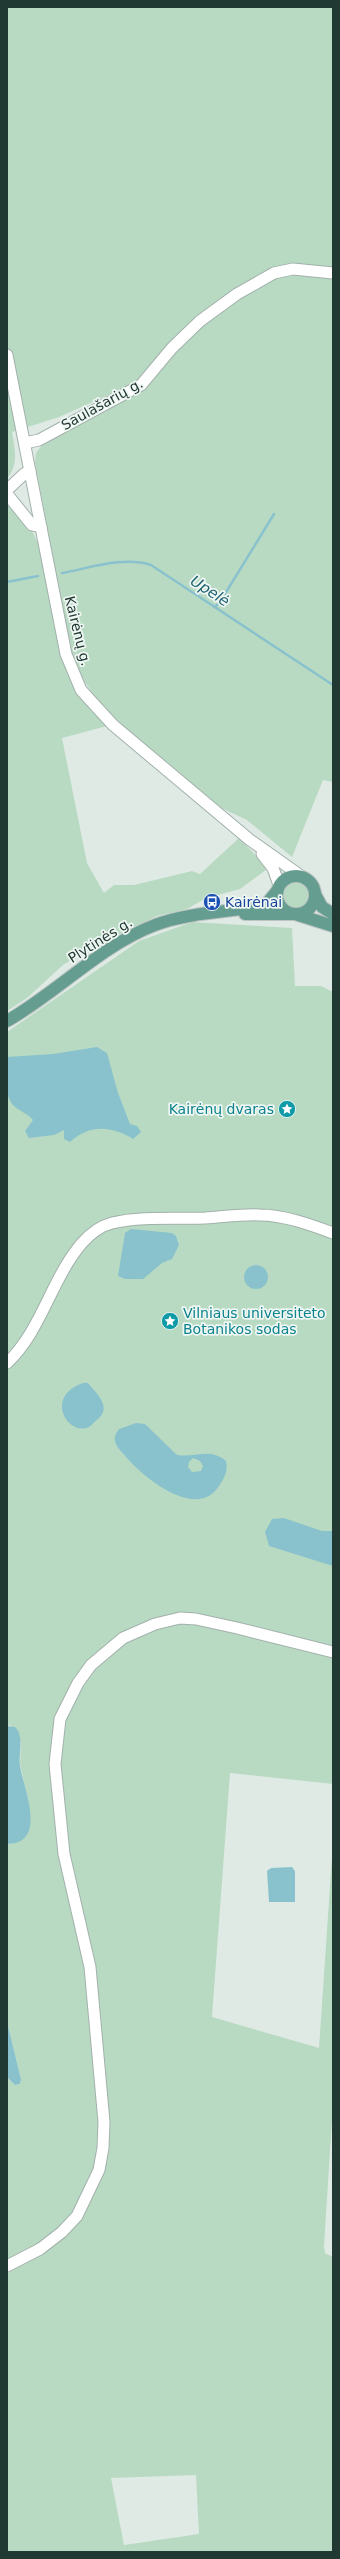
<svg xmlns="http://www.w3.org/2000/svg" width="340" height="2559" viewBox="0 0 340 2559" font-family="'DejaVu Sans',sans-serif">
  <style>
    .green { fill: #b9dac2; fill-rule: evenodd }
    .water { fill: #89c2cd; fill-rule: evenodd }
    .lines { fill: none; stroke-linecap: round; stroke-linejoin: round }
    .stream { stroke: #89c2cd; stroke-width: 2.5 }
    .minor-casing { stroke: #a2b1ac; stroke-width: 13 }
    .major-casing { stroke: #bcc4c2; stroke-width: 14 }
    .minor { stroke: #fff; stroke-width: 11 }
    .major { stroke: #659e90; stroke-width: 12 }
    .labels { text-anchor: middle; stroke-width: 3.5; stroke-linejoin: round; paint-order: stroke }
    .street-label { font-size: 14px; fill: #213933; stroke: #eff7f3 }
    .transit-label { font-size: 14px; fill: #164399; stroke: #eff7f3; text-anchor: start }
    .culture-label { font-size: 14px; fill: #0d838f; stroke: #eff7f3; text-anchor: end }
    .water-label { font-size: 15px; font-style: italic; fill: #1e6372; stroke: #eff7f3 }
  </style>
  <rect width="100%" height="100%" fill="#dfeae5"/>
  <g class="green">
    <path d="M 7,7 L 333,7 L 333,782 L 323,780 L 292,857 L 247,820 L 215,805 L 130,733 L 107,713 L 84,681 L 70,649 L 35,462 L 36,453 L 46,440 L 150,383 L 142,380 L 59,417 L 12,432 C 15,450 19,464 7,479 Z"/>
    <path d="M 7,505 L 30,527 L 42,551 L 58,643 L 70,680 L 78,696 L 107,726 L 62,738 L 87,863 L 104,893 L 114,885 L 134,885 L 192,871 L 200,874 L 239,838 L 262,862 L 266,870 L 240,889 L 206,898 L 187,909 L 157,916 L 85,951 L 63,965 L 27,998 L 7,1011 Z"/>
    <circle cx="296" cy="894" r="14"/>
    <path d="M 192,922 L 292,928 L 295,986 L 321,986 L 333,992 L 333,1649 L 229,1628 L 333,1658 L 333,1784 L 230,1773 L 212,2017 L 319,2048 L 333,1842 L 333,2104 L 324,2247 L 325,2253 L 333,2257 L 333,2552 L 7,2552 L 7,2077 L 15,2085 L 20,2084 L 21,2079 L 7,2022 L 7,1844 L 12,1844 L 30,1824 L 28,1799 L 20,1764 L 21,1743 L 10,1725 L 7,1726 L 7,1032 L 139,941 ZM 196,2475 L 199,2534 L 124,2545 L 111,2478 Z"/>
  </g>
  <g class="water">
    <path d="M 97,1047 L 107,1053 L 118,1093 L 130,1124 L 137,1126 L 141,1132 L 133,1139 C 111,1126 90,1124 70,1142 L 64,1139 L 64,1130 L 54,1135 L 29,1138 L 25,1131 L 33,1120 C 27,1113 19,1111 13,1105 C 3,1093 7,1072 7,1057 L 53,1054 Z"/>
    <path d="M 131,1229 L 172,1233 L 176,1236 L 179,1245 L 172,1259 L 162,1263 L 143,1279 L 125,1279 L 118,1276 L 125,1233 Z"/>
    <circle cx="256" cy="1277" r="12"/>
    <path d="M 83,1383 L 88,1383 C 97,1394 112,1407 98,1419 C 95,1421 92,1425 89,1427 C 69,1437 43,1397 83,1383 Z"/>
    <path d="M 136,1423 L 145,1424 L 177,1455 C 195,1458 210,1447 226,1461 C 228,1471 225,1477 219,1486 C 197,1521 144,1478 127,1458 C 123,1453 116,1447 115,1441 C 114,1436 116,1433 119,1429 ZM 193,1458 L 200,1461 L 203,1466 L 201,1471 L 192,1472 L 188,1467 L 189,1462 Z"/>
    <path d="M 284,1518 L 322,1531 L 333,1531 L 333,1566 L 269,1546 L 265,1532 L 272,1519 Z"/>
    <path d="M 7,1726 L 15,1727 C 25,1737 18,1754 20,1766 C 24,1789 48,1844 7,1844 Z"/>
    <path d="M 292,1867 L 295,1871 L 295,1902 L 269,1902 L 267,1871 L 271,1868 Z"/>
    <path d="M 7,2022 L 21,2079 L 20,2084 L 15,2085 L 7,2077 Z"/>
  </g>
  <g class="lines">
    <g class="stream">
      <path d="M 62,573 C 90,568 124,556 151,565 L 333,685"/>
      <path d="M 7,582 L 38,576"/>
      <path d="M 215,607 L 220,602 L 274,514"/>
    </g>
    <defs>
      <g id="minor">
        <path d="M 7,355 L 66,654 L 81,690 L 113,725 L 250,840 L 301,876"/>
        <path d="M 25,443 L 39,440 L 141,385 L 172,348 L 200,321 L 237,294 L 274,273 L 293,269 L 333,273"/>
        <path d="M 7,490 L 24,474 L 30,471"/>
        <path d="M 7,494 L 32,525 L 41,527"/>
        <path d="M 262,854 L 273,868 L 279,885"/>
        <path d="M 7,1363 C 42,1330 51,1279 82,1243 C 90,1234 100,1226 112,1223 C 141,1216 175,1219 205,1218 C 223,1217 242,1214 260,1215 C 284,1215 311,1225 333,1233"/>
        <path d="M 7,2266 L 40,2249 L 62,2232 L 77,2216 L 99,2170 L 103,2148 L 104,2122 L 90,1967 L 64,1854 L 55,1764 L 60,1719 L 78,1683 L 91,1665 L 123,1638 L 155,1624 L 180,1618 L 196,1619 L 237,1628 L 333,1652"/>
      </g>
      <g id="major">
        <circle cx="296" cy="895" r="19"/>
        <path d="M 315,894 L 322,907 L 333,914"/>
        <path d="M 245,914 L 295,914 L 333,926"/>
        <path d="M 7,1021 C 58,992 100,946 155,925 C 187,913 224,912 257,907 L 268,902 L 277,891"/>
      </g>
    </defs>
    <use href="#minor" class="minor-casing"/>
    <use href="#major" class="major-casing"/>
    <use href="#minor" class="minor"/>
    <use href="#major" class="major"/>
  </g>
  <defs>
    <symbol id="bus-disc" viewBox="-11 -11 22 22"><circle r="9.5" fill="#1a4fb4" stroke="#eff7f3"/><path d="M-5-6H5V4H4V6H2V4H-2V6H-4V4H-5ZM-3.5-4V0h7V-4ZM-3.5 1.2v1.5H-2V1.2ZM2 1.2v1.5H3.5V1.2Z" fill="#fff"/></symbol>
    <symbol id="sight-disc" viewBox="-11 -11 22 22"><circle r="9.5" fill="#0f9aa8" stroke="#eff7f3"/><path d="M0-6L1.8-2.2L6-1.7L2.9 1.2L3.7 5.4L0 3.3L-3.7 5.4L-2.9 1.2L-6-1.7L-1.8-2.2Z" fill="#fff"/></symbol>
  </defs>
  <g fill-rule="evenodd">
    <use href="#bus-disc" x="202" y="892" width="20" height="20"/>
    <use href="#sight-disc" x="277" y="1099" width="20" height="20"/>
    <use href="#sight-disc" x="160" y="1311" width="20" height="20"/>
  </g>
  <g class="labels">
    <g class="street-label">
      <text transform="translate(102 404) rotate(-29)" y="5">Saulašarių g.</text>
      <text transform="translate(78 631) rotate(76)" y="5">Kairėnų g.</text>
      <text transform="translate(100 940) rotate(-32)" y="5">Plytinės g.</text>
    </g>
    <g class="transit-label">
      <text x="225" y="907">Kairėnai</text>
    </g>
    <g class="culture-label">
      <text x="274" y="1114">Kairėnų dvaras</text>
      <text x="183" y="1318" text-anchor="start">Vilniaus universiteto<tspan x="183" dy="16">Botanikos sodas</tspan></text>
    </g>
    <g class="water-label">
      <text transform="translate(210 591) rotate(33)" y="5">Upelė</text>
    </g>
  </g>
  <rect width="340" height="2559" fill="none" stroke="#213933" stroke-width="16"/>
</svg>
